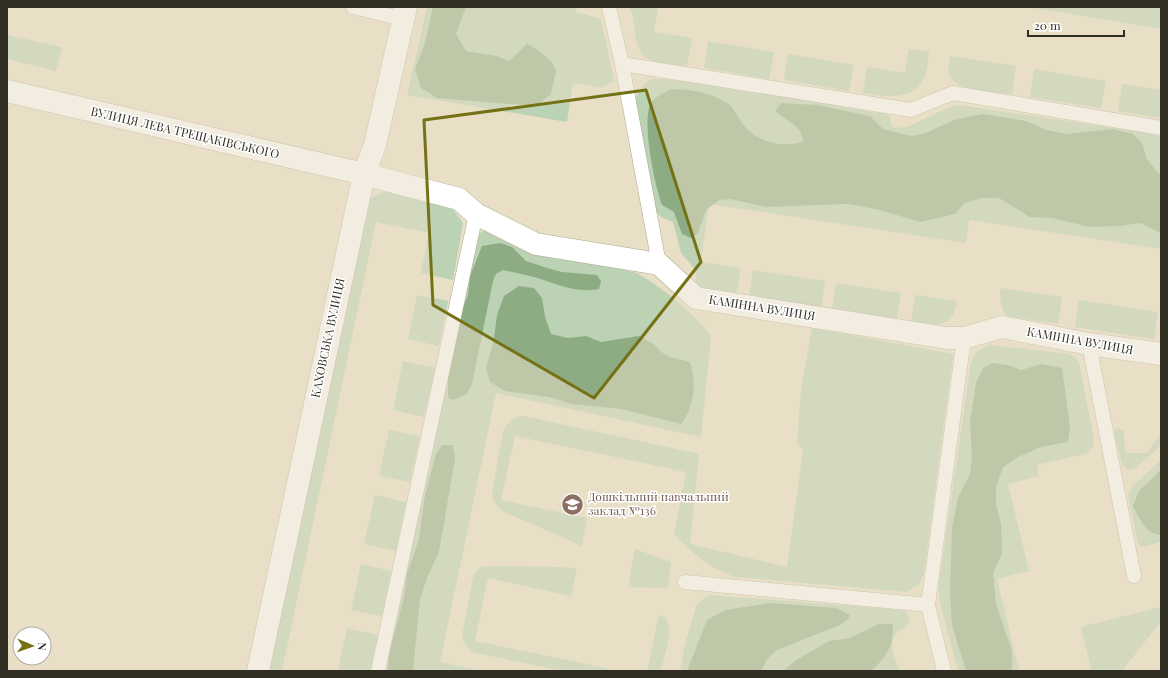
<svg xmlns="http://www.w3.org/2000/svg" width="1168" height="678" viewBox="0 0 1168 678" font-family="'Playfair Display',serif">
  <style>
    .green { fill: #bbd2b4 }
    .forest { fill: #8dac84 }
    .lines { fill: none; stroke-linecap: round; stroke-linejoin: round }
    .lane-casing { stroke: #afa68f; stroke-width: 15 }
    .street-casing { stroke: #afa68f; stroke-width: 23 }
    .lane { stroke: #fff; stroke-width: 14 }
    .street { stroke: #fff; stroke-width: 22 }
    .marked { fill: none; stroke: #757216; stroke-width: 3; stroke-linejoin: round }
    .labels { text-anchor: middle; stroke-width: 3; stroke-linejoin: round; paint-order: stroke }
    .street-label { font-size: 12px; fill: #312e24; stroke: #fff }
    .education-label { font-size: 12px; fill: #785e54; stroke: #fff; text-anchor: start }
  </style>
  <rect width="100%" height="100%" fill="#e8dfc6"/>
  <g class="green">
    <path d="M 427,7 L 575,7 L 576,12 L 601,19 L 614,81 L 601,88 L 573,83 L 567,122 L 407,95 Z"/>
    <path d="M 629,7 L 658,7 L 654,32 L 692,38 L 687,66 C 673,65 646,65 639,49 C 635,39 634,24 632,12 Z"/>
    <path d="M 1028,7 L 1161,7 L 1161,29 Z"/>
    <path d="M 7,35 L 62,47 L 56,71 L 7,59 Z"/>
    <path d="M 708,41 L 774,52 L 769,79 L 704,68 Z"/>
    <path d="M 909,49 L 929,52 C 928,61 928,72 923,80 C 912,102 883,96 863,93 L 867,67 L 905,73 Z"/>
    <path d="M 788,54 L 854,65 L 849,91 L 784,80 Z"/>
    <path d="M 950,56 L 1016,66 L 1012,94 C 991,91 958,94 948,73 Z"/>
    <path d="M 1034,69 L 1106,81 L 1101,108 L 1030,97 Z"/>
    <path d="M 650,79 L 663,79 L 681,81 L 885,114 L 890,116 L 891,125 L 894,128 L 907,127 L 952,106 L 959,105 L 1154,134 L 1161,138 L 1161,249 L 969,220 L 966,243 L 709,204 L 701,262 L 741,268 L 736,296 L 695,287 L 696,270 L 681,253 L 673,222 L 661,217 L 656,211 L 635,101 C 638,92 642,86 650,79 Z"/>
    <path d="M 1122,84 L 1161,90 L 1161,118 L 1118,111 Z"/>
    <path d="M 391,191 L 450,205 L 463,223 L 453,280 L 421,273 L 429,233 L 376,222 L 282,671 L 266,671 L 370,199 L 380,193 Z"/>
    <path d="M 491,229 L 533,252 L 634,272 C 655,281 700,318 711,337 L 701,437 L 496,393 L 440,662 L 485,671 L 385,671 L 476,239 L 481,232 Z"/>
    <path d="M 753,270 L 825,281 L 821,308 L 749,297 Z"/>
    <path d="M 836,283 L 901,293 L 897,319 L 832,309 Z"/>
    <path d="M 1000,288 L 1062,297 L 1058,324 L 1007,316 C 1000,309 1000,297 1000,288 Z"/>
    <path d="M 417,295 L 448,301 L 439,346 L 408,339 Z"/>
    <path d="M 915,295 L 957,301 C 953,330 933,326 911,323 Z"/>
    <path d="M 1079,300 L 1158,312 L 1154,339 L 1075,327 Z"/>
    <path d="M 812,328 L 953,354 L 924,573 L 920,584 L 907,592 L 735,577 C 710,569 691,552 674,534 L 686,472 L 515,436 L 501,500 L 587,518 L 582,546 L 502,511 L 495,503 L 492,495 L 503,431 C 507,422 514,417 524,416 L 699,454 L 690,544 L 787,567 L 803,451 L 797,443 L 801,389 Z"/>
    <path d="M 990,345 L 1068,354 L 1077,358 L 1080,367 L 1094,440 L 1093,447 L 1088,453 L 1037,465 L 1039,476 L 1008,484 L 1029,571 L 997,579 L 1019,671 L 958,671 L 939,599 L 939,583 L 971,362 L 977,351 Z"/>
    <path d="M 403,361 L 435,368 L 424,417 L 393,410 Z"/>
    <path d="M 1161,416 L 1161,445 L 1136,468 L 1128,470 L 1122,464 L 1114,432 L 1117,428 L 1124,430 L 1125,453 L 1147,453 L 1160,435 Z"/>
    <path d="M 389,430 L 420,436 L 410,482 L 379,476 Z"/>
    <path d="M 1161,460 L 1161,542 L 1142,547 L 1138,544 L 1128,495 L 1131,488 Z"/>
    <path d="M 375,495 L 406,502 L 396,551 L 364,544 Z"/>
    <path d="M 635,549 L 671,562 L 668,588 L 628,587 Z"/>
    <path d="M 361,564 L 391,571 L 382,616 L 351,610 Z"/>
    <path d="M 492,566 L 563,567 L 577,569 L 571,596 L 488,578 L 475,641 L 620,671 L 563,671 L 471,652 L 466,646 L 462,636 L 474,573 L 481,567 Z"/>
    <path d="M 709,595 L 905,610 L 910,620 C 907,628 903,628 897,633 C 886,642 896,659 899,670 L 680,671 L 685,644 L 697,604 Z"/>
    <path d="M 1161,607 L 1161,621 L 1122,671 L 1085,671 L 1091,669 L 1081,627 Z"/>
    <path d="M 659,615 L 666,618 C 674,633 664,655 661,671 L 647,671 Z"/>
    <path d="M 347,628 L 378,635 L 371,671 L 338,671 Z"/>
  </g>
  <g class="forest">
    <path d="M 433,7 L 466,7 L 456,34 L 466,51 L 497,56 L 509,61 L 527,44 L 538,50 L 551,61 L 556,71 L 551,94 L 536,106 L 437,98 L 421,88 L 415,69 L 425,43 Z"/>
    <path d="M 671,89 C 690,89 710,92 727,103 C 735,108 736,115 742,123 C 755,142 782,148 803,142 C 803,126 786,121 775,111 L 781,103 L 817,105 L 870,116 L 883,129 L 911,136 L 923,134 L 954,120 L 982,114 L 1026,121 L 1047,130 L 1067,134 L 1113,129 L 1133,134 L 1142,143 L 1147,159 L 1157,172 L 1161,174 L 1161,233 L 1140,223 L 1120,226 L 1089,227 L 1052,218 L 1030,217 L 999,198 L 982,198 L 965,203 L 955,214 L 920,222 L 880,210 L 848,204 L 766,207 L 730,199 L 719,200 L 706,210 L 698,233 L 691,238 L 682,234 L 674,212 L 662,205 C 655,186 641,120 651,103 C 656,96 663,93 671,89 Z"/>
    <path d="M 500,243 L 512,247 L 526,261 L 547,268 L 562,272 L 597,275 L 601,281 L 599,289 C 573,294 554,282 530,276 C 521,274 512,272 503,270 L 496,274 L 493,281 L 472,384 L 467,394 L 453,400 L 448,398 L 448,370 L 452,359 L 461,313 L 468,295 L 470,276 L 482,246 Z"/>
    <path d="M 519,286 L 534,288 L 542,298 L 545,317 L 551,334 L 568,338 L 586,336 L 601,342 L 639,336 L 654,344 L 660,351 L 669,357 L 690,362 C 697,382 694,408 681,424 L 621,409 L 572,404 L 549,397 L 505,391 L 490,382 L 486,368 L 494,339 L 497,315 L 504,296 Z"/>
    <path d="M 992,363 L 1008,365 L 1021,370 L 1042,364 L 1062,368 L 1070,427 L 1068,442 L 1041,447 L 1018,457 L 1003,467 L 996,487 L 996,504 L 1001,524 L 1002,553 L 993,574 L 996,604 L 1012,651 L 1012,671 L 966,671 L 952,625 L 950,594 L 952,528 L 958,497 L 970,474 L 972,457 L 970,421 L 976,383 L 983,368 Z"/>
    <path d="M 442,445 L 453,445 L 455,459 L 439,552 L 427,578 L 420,599 L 413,671 L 388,671 L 389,655 L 404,597 L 407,574 L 419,539 L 425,495 L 436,454 Z"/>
    <path d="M 1161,470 L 1161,535 L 1160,535 C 1145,533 1140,519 1133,506 L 1139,491 Z"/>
    <path d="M 770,603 L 836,608 L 850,615 L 848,619 L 840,625 L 777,650 L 768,658 L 761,671 L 687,671 L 707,620 L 725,610 Z"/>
    <path d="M 879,624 L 893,624 C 893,647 888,655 872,670 L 783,671 L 795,661 L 829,641 L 850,638 Z"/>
  </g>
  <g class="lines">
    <defs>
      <g id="lane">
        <path d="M 353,7 L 403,19"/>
        <path d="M 609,7 L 622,64 L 659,264"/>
        <path d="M 622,64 L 911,110 L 953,93 L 1161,128"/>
        <path d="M 1089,344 L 1134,576"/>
        <path d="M 685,582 L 928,605"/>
        <path d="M 378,671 L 476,214"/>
        <path d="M 944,671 L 928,605 L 964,338"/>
      </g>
      <g id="street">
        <path d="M 7,91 L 364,174 L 459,199 L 476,214 L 536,244 L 659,264 L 696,298 L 947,338 L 964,338 L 1002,327 L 1089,344 L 1161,354"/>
        <path d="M 258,671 L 364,174 L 375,145 L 406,7"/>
      </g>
    </defs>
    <use href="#lane" class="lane-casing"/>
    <use href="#street" class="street-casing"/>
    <use href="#lane" class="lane"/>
    <use href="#street" class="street"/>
  </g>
  <path d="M0 0H1168V678H0ZM 646,90 L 701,262 L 594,398 L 433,305 L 424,120 Z" fill="#e8dfc6" fill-opacity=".55" fill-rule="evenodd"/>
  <path class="marked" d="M 646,90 L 701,262 L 594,398 L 433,305 L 424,120 Z"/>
  <defs>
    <symbol id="school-disc" viewBox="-11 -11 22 22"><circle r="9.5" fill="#8d6e63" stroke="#fff"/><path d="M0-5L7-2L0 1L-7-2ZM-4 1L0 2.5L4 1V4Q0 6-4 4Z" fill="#fff"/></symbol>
  </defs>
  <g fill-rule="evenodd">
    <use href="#school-disc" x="560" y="492" width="25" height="25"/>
  </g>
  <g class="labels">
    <g class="street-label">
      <text transform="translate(185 133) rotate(13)" y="4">ВУЛИЦЯ ЛЕВА ТРЕЩАКІВСЬКОГО</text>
      <text transform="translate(762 308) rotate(9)" y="4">КАМІННА ВУЛИЦЯ</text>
      <text transform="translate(328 338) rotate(-78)" y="4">КАХОВСЬКА ВУЛИЦЯ</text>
      <text transform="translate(1080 341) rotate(10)" y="4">КАМІННА ВУЛИЦЯ</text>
    </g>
    <g class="education-label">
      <text x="588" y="501">Дошкільний навчальний<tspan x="588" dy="14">заклад №136</tspan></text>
    </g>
  </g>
  <rect width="1168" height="678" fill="none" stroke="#312e24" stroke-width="16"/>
  <g transform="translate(32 646) rotate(92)"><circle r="19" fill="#ffffff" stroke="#adaba7"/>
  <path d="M0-3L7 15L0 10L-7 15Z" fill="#757216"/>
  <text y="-6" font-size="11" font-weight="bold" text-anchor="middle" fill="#312e24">N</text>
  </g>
  <path d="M1028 30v6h96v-6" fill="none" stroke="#312e24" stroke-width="2"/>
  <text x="1034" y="30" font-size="12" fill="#312e24" stroke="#ffffff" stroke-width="3" paint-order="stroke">20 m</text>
</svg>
